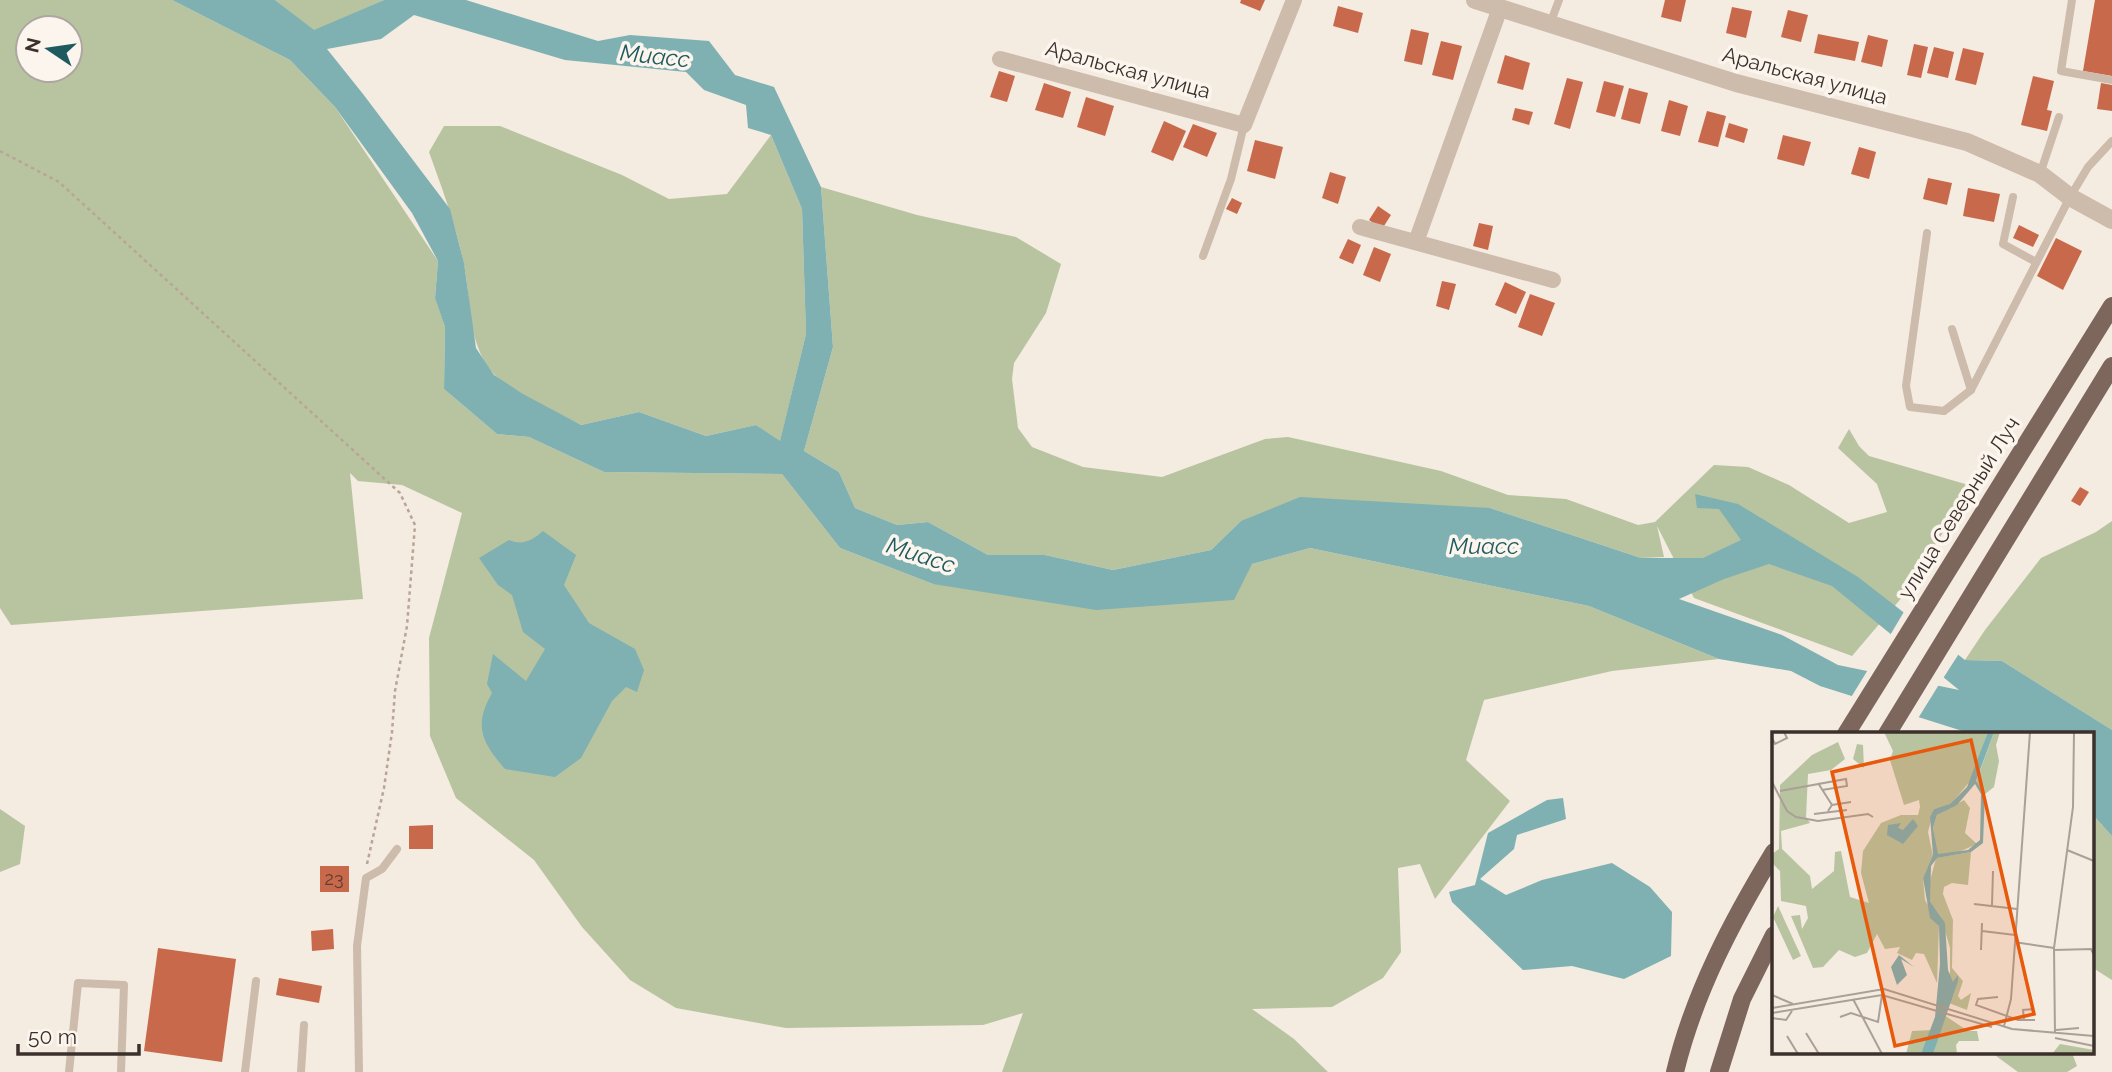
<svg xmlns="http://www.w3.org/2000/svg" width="2112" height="1072" viewBox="0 0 2112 1072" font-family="Raleway,sans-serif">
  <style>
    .green { fill: #b8c4a0; fill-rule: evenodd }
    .water { fill: #7fb0b2; fill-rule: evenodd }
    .pier { fill: #f4ebe1 }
    .building { fill: #c8694b }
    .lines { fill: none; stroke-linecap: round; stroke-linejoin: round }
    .path { stroke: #b9a596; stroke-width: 2.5; stroke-dasharray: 3.5 3.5; stroke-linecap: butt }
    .service { stroke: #cdbbac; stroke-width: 8 }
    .minor { stroke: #cdbbac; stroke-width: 16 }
    .tertiary { stroke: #cdbbac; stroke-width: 18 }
    .primary { stroke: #7d675c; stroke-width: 18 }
    .labels { text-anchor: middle; stroke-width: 7; stroke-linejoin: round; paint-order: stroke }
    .number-label { font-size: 18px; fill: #5e3e33 }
    .street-label { font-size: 21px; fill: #3b302b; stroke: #fbf5ee }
    .water-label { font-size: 23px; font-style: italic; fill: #1f5a5e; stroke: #fbf5ee }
    .inset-road { fill: none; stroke: #aaa098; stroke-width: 2 }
    .view { fill: #e8590c; fill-opacity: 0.15; stroke: #e8590c; stroke-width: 3.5 }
    .inset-edge { fill: none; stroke: #3b302b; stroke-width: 3.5 }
  </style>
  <rect width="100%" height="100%" fill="#f4ebe1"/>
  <g class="green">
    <path d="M 0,0 L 172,0 L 290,60 L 335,107 L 438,261 L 435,297 L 445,327 L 444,389 L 497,434 L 529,437 L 604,472 L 782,474 L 840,548 L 933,584 L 1252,564 L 1310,548 L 1589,606 L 1719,659 L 1612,671 L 1484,700 L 1466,760 L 1510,801 L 1435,899 L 1420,864 L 1398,868 L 1401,952 L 1383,978 L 1332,1007 L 1252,1009 L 1294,1039 L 1328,1072 L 1002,1072 L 1023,1013 L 983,1025 L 786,1028 L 676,1008 L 630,980 L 582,927 L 534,860 L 456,798 L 430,736 L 429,638 L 462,513 L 402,485 L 358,481 L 350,473 L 363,599 L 11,625 L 0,608 ZM 28,28 L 70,28 L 70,70 L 28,70 Z"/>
    <path d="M 275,0 L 384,0 L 314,31 Z"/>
    <path d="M 444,126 L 500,126 L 622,175 L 669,199 L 727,194 L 771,135 L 802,209 L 806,334 L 780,442 L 756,425 L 706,436 L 639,412 L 581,425 C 559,414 508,391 493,373 C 466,342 472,299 463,260 C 455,223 442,188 429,152 Z"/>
    <path d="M 821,187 L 917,215 L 1016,237 L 1061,264 L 1046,313 L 1014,363 L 1012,379 L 1018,428 L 1032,447 L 1083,467 L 1162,477 L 1265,439 L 1288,437 L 1441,471 L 1508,495 L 1566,499 L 1638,525 L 1655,522 L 1714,465 L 1748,467 L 1789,485 L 1849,523 L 1887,512 L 1877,484 L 1838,448 L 1849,429 L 1859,446 L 1869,456 L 1972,486 L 1904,595 L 1852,656 L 1694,598 L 1657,526 L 1664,557 L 1641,558 L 1490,508 L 1241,521 L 1211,550 L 1113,570 L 1045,555 L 988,555 L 928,522 L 897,525 L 855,508 L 839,472 L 804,451 L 833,347 Z"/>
    <path d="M 2112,521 L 2112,730 L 2002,661 L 1965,660 L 1985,630 L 2041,558 L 2096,532 Z"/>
    <path d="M 0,809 L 25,826 L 20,864 L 0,872 Z"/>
    <path d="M 2093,815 L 2112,836 L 2112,980 L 2093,968 Z"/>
    <path d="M 1992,1053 L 2072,1053 L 2077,1066 L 2067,1072 L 2018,1072 Z"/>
  </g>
  <g class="water">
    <path d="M 172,0 L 275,0 L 314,30 L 384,0 L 466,0 L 598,41 L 630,35 L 709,41 L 735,75 L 774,87 L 821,187 L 833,347 L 804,451 L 839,472 L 855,508 L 897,525 L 928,522 L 988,555 L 1045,555 L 1113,570 L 1211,550 L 1241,521 L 1300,497 L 1490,508 L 1641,558 L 1703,558 L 1741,540 L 1719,509 L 1697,508 L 1695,494 L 1738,504 L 1858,577 L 1965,660 L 2002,661 L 2112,730 L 2112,836 L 2093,815 L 2093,734 L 1972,734 L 1820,686 L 1791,671 L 1719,659 L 1589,606 L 1310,548 L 1252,564 L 1234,600 L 1096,610 L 933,584 L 840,548 L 782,474 L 604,472 L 529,437 L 497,434 L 444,389 L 445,327 L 435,298 L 438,261 L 412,213 L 335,107 L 290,60 ZM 414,15 L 565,60 L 686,72 L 704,90 L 746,105 L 748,128 L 771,135 L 802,209 L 806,334 L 780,441 L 756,425 L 706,436 L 639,412 L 581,425 L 523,394 L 494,375 L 476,348 L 464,263 L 450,209 L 363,94 L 327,49 L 381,39 ZM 1769,564 L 1832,586 L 1959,690 L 1838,665 L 1782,635 L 1679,599 L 1724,579 Z"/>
    <path d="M 543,531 L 576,555 L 564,585 L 589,623 L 635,649 L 644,670 L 637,692 L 626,687 L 612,701 L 581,758 L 555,777 L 505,769 C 482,742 473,727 492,693 L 487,684 L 493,654 L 526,681 L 545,649 L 523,632 L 512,595 L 498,585 L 479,558 L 509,540 C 522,546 533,540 543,531 Z"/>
    <path d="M 1563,798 L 1566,819 L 1517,835 L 1514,849 L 1480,879 L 1506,895 L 1542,880 L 1612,863 L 1650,887 L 1672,912 L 1671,956 L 1624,979 L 1572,966 L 1523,970 L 1452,902 L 1449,892 L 1475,885 L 1488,833 L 1547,800 Z"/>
  </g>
  <g class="pier">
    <path d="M 1905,610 L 1960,652 L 1942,680 L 1889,637 Z"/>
    <path d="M 1869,668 L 1940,683 L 1917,720 L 1850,699 Z"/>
  </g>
  <g class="building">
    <path d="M 1241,0 L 1265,0 L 1260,11 L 1240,3 Z"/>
    <path d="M 1665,0 L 1686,0 L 1681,22 L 1661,17 Z"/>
    <path d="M 2095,0 L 2112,0 L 2112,76 L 2083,71 Z"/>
    <path d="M 1338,6 L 1363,13 L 1358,33 L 1333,26 Z"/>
    <path d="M 1732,7 L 1752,11 L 1746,38 L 1726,33 Z"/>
    <path d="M 1788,10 L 1808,15 L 1801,42 L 1781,37 Z"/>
    <path d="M 1411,29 L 1429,33 L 1422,65 L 1404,61 Z"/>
    <path d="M 1818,34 L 1859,42 L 1855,61 L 1814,53 Z"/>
    <path d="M 1868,35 L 1888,40 L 1882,67 L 1861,62 Z"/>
    <path d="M 1441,41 L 1462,46 L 1453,80 L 1432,75 Z"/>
    <path d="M 1914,44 L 1928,47 L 1921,78 L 1907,75 Z"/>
    <path d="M 1934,47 L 1954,52 L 1948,78 L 1927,73 Z"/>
    <path d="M 1963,48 L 1984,53 L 1976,85 L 1955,80 Z"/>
    <path d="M 1505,55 L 1530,63 L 1523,90 L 1497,83 Z"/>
    <path d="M 999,71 L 1015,76 L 1007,102 L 990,97 Z"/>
    <path d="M 2033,76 L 2054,81 L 2047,110 L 2052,111 L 2047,131 L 2021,125 Z"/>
    <path d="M 1567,78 L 1583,82 L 1570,129 L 1554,124 Z"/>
    <path d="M 1604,81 L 1624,86 L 1615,117 L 1596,112 Z"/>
    <path d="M 1044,83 L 1071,92 L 1063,118 L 1035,110 Z"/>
    <path d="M 2101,83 L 2112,85 L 2112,111 L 2097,109 Z"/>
    <path d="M 1629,88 L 1648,93 L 1640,124 L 1621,119 Z"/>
    <path d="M 1086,97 L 1114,106 L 1105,136 L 1077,127 Z"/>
    <path d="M 1669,100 L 1688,106 L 1680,136 L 1661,131 Z"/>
    <path d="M 1515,108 L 1533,112 L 1529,125 L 1512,120 Z"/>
    <path d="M 1707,111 L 1726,116 L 1718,147 L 1698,142 Z"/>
    <path d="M 1164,121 L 1186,131 L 1173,161 L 1151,152 Z"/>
    <path d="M 1729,123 L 1748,129 L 1744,143 L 1725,137 Z"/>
    <path d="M 1193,124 L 1217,133 L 1207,157 L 1183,147 Z"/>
    <path d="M 1783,135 L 1811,142 L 1804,166 L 1777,159 Z"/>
    <path d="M 1255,140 L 1283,147 L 1275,179 L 1247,171 Z"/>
    <path d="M 1859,147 L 1876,152 L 1869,179 L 1851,174 Z"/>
    <path d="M 1330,172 L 1346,177 L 1338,204 L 1322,198 Z"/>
    <path d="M 1928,178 L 1952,183 L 1947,205 L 1923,199 Z"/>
    <path d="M 1968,188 L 2000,194 L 1994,222 L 1963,216 Z"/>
    <path d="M 1232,198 L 1242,203 L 1237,214 L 1226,209 Z"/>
    <path d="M 1378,206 L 1391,215 L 1382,229 L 1369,220 Z"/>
    <path d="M 1479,223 L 1493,226 L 1488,250 L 1473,246 Z"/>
    <path d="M 2019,225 L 2039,235 L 2033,247 L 2013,238 Z"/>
    <path d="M 2056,238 L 2082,251 L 2063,290 L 2037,276 Z"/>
    <path d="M 1348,239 L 1361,245 L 1353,264 L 1339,258 Z"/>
    <path d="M 1374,247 L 1391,254 L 1380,282 L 1363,275 Z"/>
    <path d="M 1442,281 L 1456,284 L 1449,310 L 1436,306 Z"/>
    <path d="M 1505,282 L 1526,292 L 1516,314 L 1495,305 Z"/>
    <path d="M 1530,294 L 1555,303 L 1542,336 L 1518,327 Z"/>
    <path d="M 2080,487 L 2089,492 L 2080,506 L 2071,501 Z"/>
    <path d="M 433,825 L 433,849 L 409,849 L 409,826 Z"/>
    <rect x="320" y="866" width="29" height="26"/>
    <path d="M 333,929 L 334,949 L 312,951 L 311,931 Z"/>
    <path d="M 158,948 L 236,959 L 222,1062 L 144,1051 Z"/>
    <path d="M 279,978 L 322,986 L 319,1003 L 276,995 Z"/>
  </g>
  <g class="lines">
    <path class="path" d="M 0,151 L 59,182 L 400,493 L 415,525 L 407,626 L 395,691 L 392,732 L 384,788 L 367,864"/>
    <g class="service">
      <path d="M 2072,0 L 2061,71 L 2112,80"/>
      <path d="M 1550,24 L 1559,0"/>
      <path d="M 2040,174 L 2059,117"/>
      <path d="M 2013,197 L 2003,244 L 2036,262"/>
      <path d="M 1927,233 L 1906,386 L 1910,407 L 1944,411 L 1971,390 L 2070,197 L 2088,167 L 2112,141"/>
      <path d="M 1203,256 L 1231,179 L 1244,125"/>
      <path d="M 1952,329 L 1971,390"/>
      <path d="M 69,1072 L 78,983 L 124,985 L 121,1072"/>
      <path d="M 245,1072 L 256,981"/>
      <path d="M 301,1072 L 304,1025"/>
      <path d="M 359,1072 L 357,946 L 366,878 L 382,869 L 397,849"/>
    </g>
    <g class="minor">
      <path d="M 1000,59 L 1244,125 L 1294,0"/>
      <path d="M 1360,227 L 1553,280"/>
      <path d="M 1416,242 L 1500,8"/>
    </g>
    <path class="tertiary" d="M 1475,0 L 1736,83 L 1967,142 L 2040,174 L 2070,197 L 2112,220"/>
    <g class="primary">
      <path d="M 1846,734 L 2112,306"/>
      <path d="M 1887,734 L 2112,366"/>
      <path d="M 1675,1072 C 1694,993 1732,921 1774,852"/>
      <path d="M 1719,1072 L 1742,999 L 1774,935"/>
    </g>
  </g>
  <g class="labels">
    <g class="number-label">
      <text x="334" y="885">23</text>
    </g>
    <g class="street-label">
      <text transform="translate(1128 70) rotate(15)" y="7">Аральская улица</text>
      <text transform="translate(1805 76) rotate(15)" y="7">Аральская улица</text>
      <text transform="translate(1959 508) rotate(-58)" y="7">улица Северный Луч</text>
    </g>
    <g class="water-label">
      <text transform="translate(655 56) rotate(6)" y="8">Миасс</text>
      <text x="1484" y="554">Миасс</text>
      <text transform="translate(921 555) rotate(18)" y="8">Миасс</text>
    </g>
  </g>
  <g transform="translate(1772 732)">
    <rect width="322" height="322" fill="#f4ebe1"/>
    <path d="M 112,0 L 216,0 L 200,47 L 178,73 L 162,77 L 156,100 L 161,124 L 151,146 L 153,168 L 167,194 L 165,251 L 152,222 L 144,221 L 140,228 L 125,221 L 128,215 L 113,217 L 105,202 L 95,221 L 83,225 L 67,218 L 51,235 L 41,236 L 19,184 L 28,183 L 30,197 L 36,186 L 34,174 L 9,169 L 8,139 L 0,131 L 0,122 L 7,117 L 8,53 L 40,23 L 66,10 L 73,27 L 59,38 L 36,42 L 34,85 L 38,91 L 9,99 L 10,117 L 38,144 L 40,157 L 62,139 L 63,120 L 69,119 L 78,165 L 97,171 L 89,141 L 91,119 L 109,91 L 129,83 L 146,83 L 148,75 L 147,68 L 132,73 L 118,28 L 121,19 ZM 222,0 L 228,0 L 224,13 L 227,29 L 222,55 L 213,62 L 204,50 ZM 85,12 L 91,13 L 92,36 L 81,27 ZM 192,68 L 198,76 L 193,101 L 205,112 L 180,123 L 165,122 L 161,96 L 165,83 ZM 199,120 L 196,153 L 180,151 L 172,155 L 171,162 L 181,188 L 180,236 L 191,249 L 186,264 L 189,268 L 199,261 L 195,278 L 169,268 L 172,246 L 178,241 L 178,216 L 169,185 L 158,169 L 157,153 L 164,126 ZM 6,174 L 29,224 L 21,228 L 1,185 ZM 172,283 L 196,299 L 205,299 L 207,309 L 187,309 L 184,313 L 185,321 L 194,322 L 161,322 ZM 160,298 L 149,322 L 134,322 L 140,299 ZM 288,312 L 322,318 L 322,322 L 280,322 Z" fill="#b8c4a0"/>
    <path d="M 216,0 L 222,0 L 204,49 L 213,62 L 211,111 L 199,120 L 165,126 L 159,134 L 158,169 L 173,191 L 176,238 L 181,250 L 186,243 L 186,249 L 161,322 L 149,322 L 163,285 L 168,232 L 167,194 L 158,186 L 151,146 L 161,123 L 158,85 L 162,77 L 178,72 L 195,55 ZM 203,52 L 209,62 L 208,108 L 196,118 L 166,122 L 161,96 L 165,83 L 185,73 ZM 141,87 L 146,94 L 131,112 L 115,103 L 116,93 L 129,91 L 126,96 L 131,98 ZM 127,223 L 142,235 L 129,227 L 135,243 L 125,253 L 119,235 Z" fill="#7fb0b2" fill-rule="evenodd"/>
    <path class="inset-road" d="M 0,6 L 3,12 L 15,6 L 12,0M 0,50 L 15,79 L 24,85 L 46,89 L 96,82 L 101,85M 46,51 L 60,73M 8,59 L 74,47 L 75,54 L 50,58M 56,79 L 60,73 L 79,70M 42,82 L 75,78M 295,118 L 322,129M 202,172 L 245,177M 220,173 L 221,139M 210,199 L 243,203M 242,210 L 282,216M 209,218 L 210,191M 282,218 L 319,217 L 322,223M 0,263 L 21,272M 226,265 L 206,267 L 204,273 L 246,288 L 263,288M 81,267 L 110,322M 0,276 L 112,257 L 240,297 L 322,304M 0,281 L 110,263 L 220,295M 68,285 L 79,281 L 106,290 L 110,263M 0,286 L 14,288 L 20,279M 252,288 L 251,278 L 262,277M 232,294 L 239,267 L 258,0M 284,298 L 307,296M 34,301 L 47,322M 283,302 L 282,216 L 301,75 L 302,0M 15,304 L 26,322M 283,306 L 322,314"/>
    <path class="view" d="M 199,8 L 262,282 L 123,314 L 60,40 Z"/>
    <rect width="322" height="322" class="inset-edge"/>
  </g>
  <g transform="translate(49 49) rotate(283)"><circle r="33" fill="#fbf5ee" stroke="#aea6a0" stroke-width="2"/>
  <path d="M0-5L12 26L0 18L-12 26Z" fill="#1f5a5e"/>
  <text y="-10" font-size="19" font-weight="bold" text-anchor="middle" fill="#3b302b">N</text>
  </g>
  <path d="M18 1044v10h121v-10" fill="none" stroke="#3b302b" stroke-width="3.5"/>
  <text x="28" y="1044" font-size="21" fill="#3b302b" stroke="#fbf5ee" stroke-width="5" paint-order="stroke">50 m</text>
</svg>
